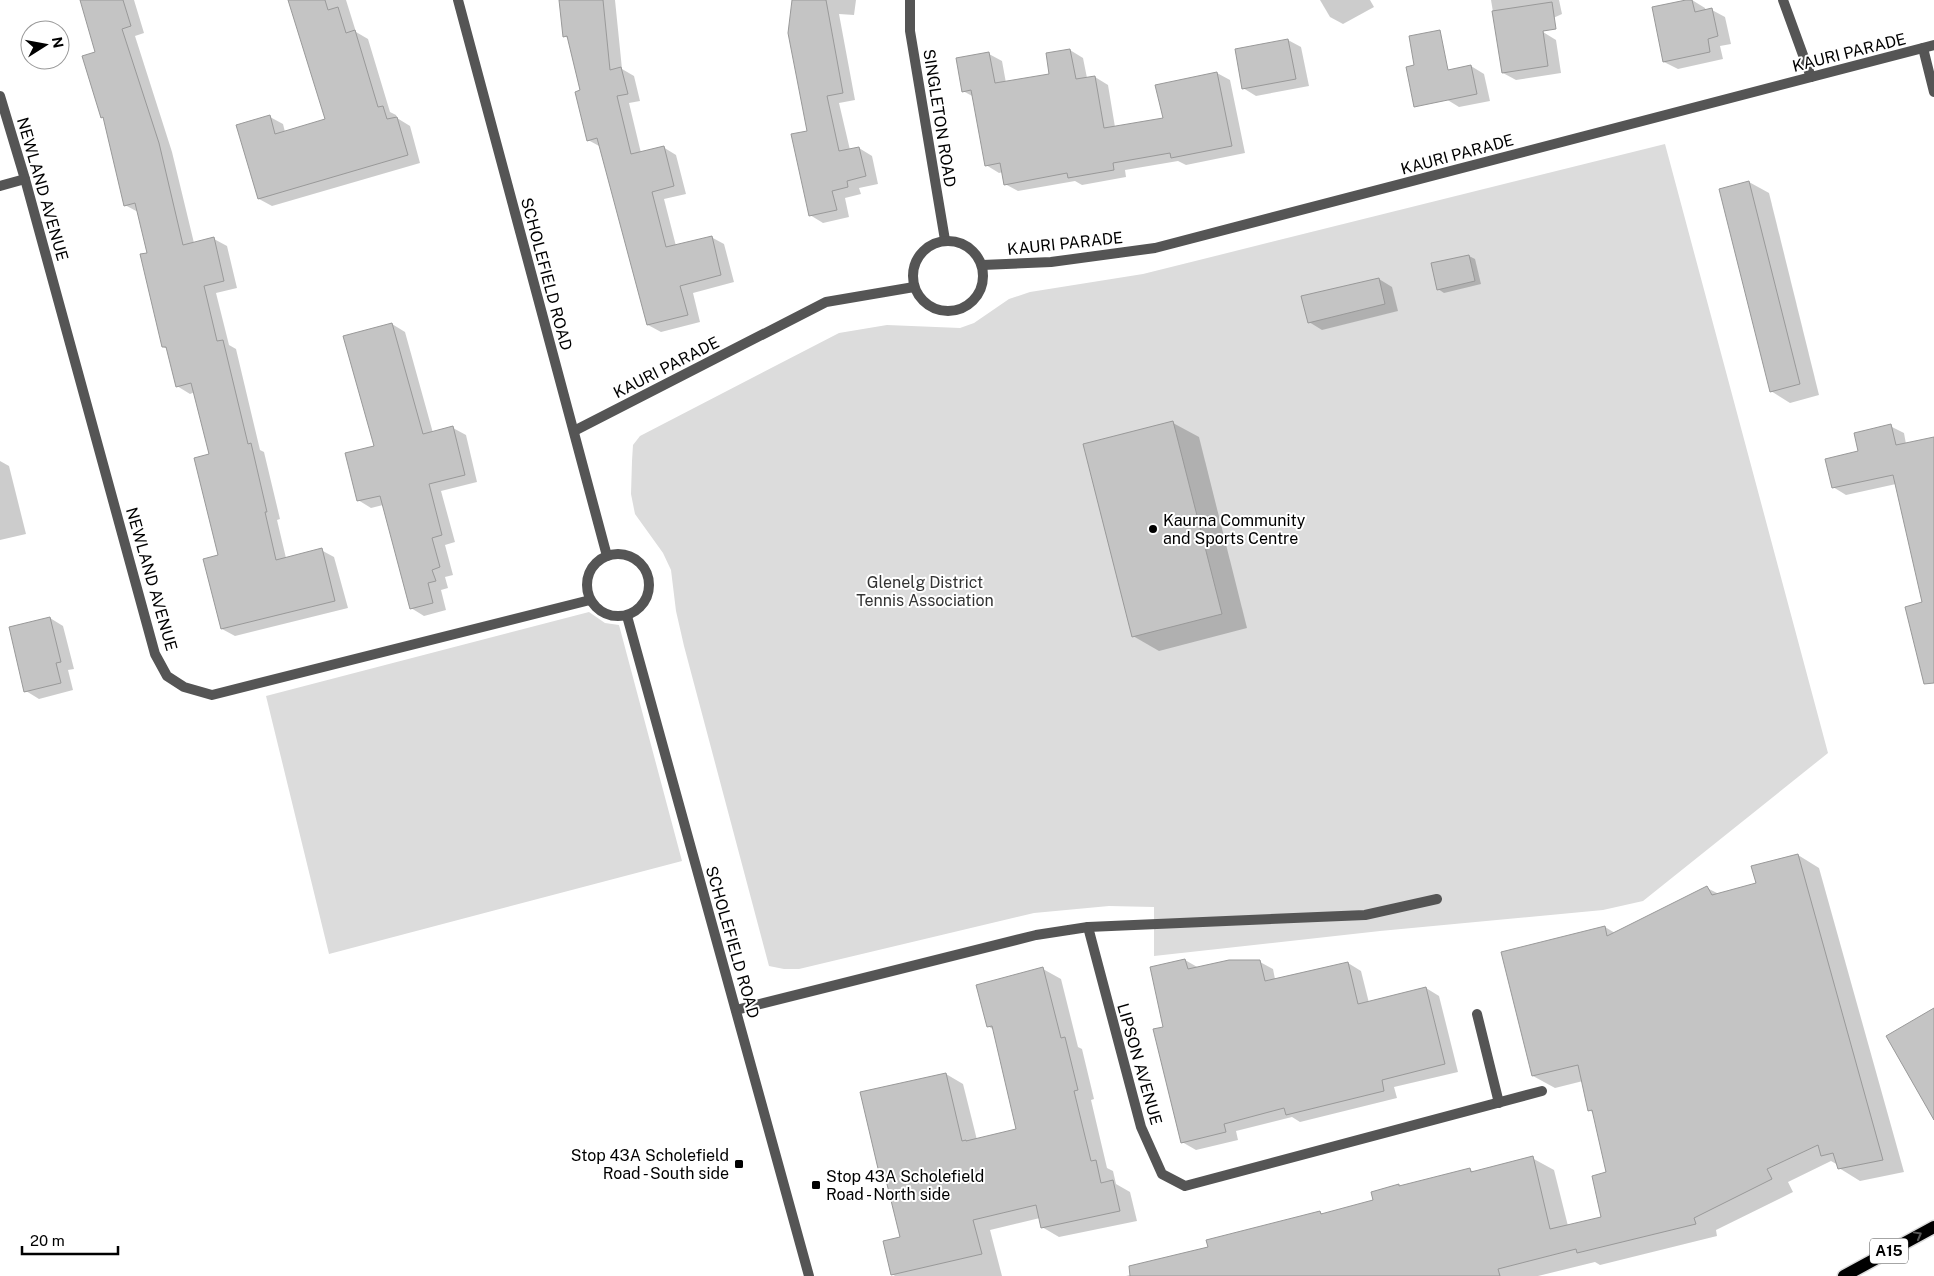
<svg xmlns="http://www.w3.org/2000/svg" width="1934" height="1276" viewBox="0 0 1934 1276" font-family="'Public Sans',sans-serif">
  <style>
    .green { fill: #dcdcdc }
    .shadow { fill: #0003 }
    .building { fill: #c4c4c4; stroke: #999 }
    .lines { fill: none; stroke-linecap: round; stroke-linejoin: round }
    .primary-casing { stroke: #dbdbdb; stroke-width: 15 }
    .service { stroke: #555; stroke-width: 10 }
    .minor { stroke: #555; stroke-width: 10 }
    .tertiary { stroke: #555; stroke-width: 10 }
    .primary { stroke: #000; stroke-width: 12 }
    .oneway { stroke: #595959 }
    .poi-dot { fill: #000; stroke: #fff; stroke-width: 2 }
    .labels { text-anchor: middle; stroke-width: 4; stroke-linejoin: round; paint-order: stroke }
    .shield { fill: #fff; stroke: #4c4c4c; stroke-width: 1 }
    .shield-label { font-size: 15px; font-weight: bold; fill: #000 }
    .street-label { font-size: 16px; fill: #000; stroke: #fff }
    .poi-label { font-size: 16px; fill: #000; stroke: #fff; text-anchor: start }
    .park-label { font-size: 16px; fill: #333; stroke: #fff }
  </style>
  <rect width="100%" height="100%" fill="#fff"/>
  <g class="green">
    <path d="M 1665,144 L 1828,753 L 1643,901 L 1603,910 L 1380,931 L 1154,956 L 1154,907 L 1109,906 L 1034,913 L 799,969 L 784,969 L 769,966 L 684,646 L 676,611 L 671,570 L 663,553 L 635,514 L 631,494 L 632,461 L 633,445 L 640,436 L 839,333 L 887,325 L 960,328 L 974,323 L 1009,299 L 1030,292 L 1143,274 Z"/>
    <path d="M 589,612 L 605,623 L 619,625 L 682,861 L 329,954 L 266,696 Z"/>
  </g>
  <g class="shadow">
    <path d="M 81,0 L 134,0 L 144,33 L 135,36 L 172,152 L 194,243 L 214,239 L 227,246 L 237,288 L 216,293 L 229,345 L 236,349 L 260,450 L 264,452 L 280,519 L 277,520 L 286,558 L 321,550 L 334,557 L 348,608 L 235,636 L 222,629 L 220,556 L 210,455 L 195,392 L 190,394 L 177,386 L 168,349 L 163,347 L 148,254 L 138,212 L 125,205 L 104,118 L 102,117 L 97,53 Z"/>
    <path d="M 290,0 L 346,0 L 356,32 L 368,39 L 390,112 L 396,115 L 397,118 L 410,126 L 420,163 L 272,206 L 259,199 L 270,117 L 283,124 L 285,132 L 327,119 Z"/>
    <path d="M 560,0 L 615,0 L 622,69 L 634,76 L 640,101 L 629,103 L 641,153 L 663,147 L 676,155 L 686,194 L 664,199 L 676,246 L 711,237 L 724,244 L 734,282 L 693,293 L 700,322 L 661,332 L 648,325 L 601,147 L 588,140 L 581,91 L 568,38 L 564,36 Z"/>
    <path d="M 793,0 L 856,0 L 854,15 L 839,14 L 855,100 L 839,103 L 850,150 L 859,148 L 872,156 L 878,184 L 859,188 L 861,194 L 845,198 L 849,217 L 823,223 L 810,215 L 808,132 Z"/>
    <path d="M 1320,0 L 1370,0 L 1374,7 L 1343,24 L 1330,17 Z"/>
    <path d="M 1491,0 L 1559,0 L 1562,14 L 1509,38 L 1496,30 Z"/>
    <path d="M 1692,0 L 1705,8 L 1706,11 L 1712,10 L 1725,17 L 1731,44 L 1720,46 L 1723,59 L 1678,69 L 1664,62 Z"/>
    <path d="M 1543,32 L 1556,40 L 1561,73 L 1516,80 L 1503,73 Z"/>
    <path d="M 1288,40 L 1301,47 L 1309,86 L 1256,96 L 1243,88 L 1236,50 Z"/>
    <path d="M 1070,50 L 1083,58 L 1087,78 L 1095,77 L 1108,85 L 1115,127 L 1164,119 L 1217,73 L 1230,80 L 1245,153 L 1186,165 L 1178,161 L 1125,170 L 1126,177 L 1082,185 L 1075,181 L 1018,191 L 1005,184 L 1003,172 L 999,173 L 986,165 L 974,97 L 963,91 L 989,54 L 1002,61 L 1006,83 L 1051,75 Z"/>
    <path d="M 1471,66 L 1484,74 L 1490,101 L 1459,107 L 1446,99 Z"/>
    <path d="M 1749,182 L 1769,193 L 1819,395 L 1790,403 L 1771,391 Z"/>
    <path d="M 1469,256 L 1475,259 L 1481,284 L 1444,293 L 1438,289 Z"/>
    <path d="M 1379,279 L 1392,287 L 1398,311 L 1322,330 L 1309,322 Z"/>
    <path d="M 392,324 L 405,332 L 433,433 L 453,428 L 466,435 L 477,482 L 441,491 L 455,542 L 445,545 L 453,575 L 445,577 L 448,588 L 441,590 L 446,610 L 424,616 L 411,608 L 383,505 L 371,508 L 358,500 L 375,447 L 345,337 Z"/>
    <path d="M 1173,423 L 1199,437 L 1247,628 L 1159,651 L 1133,636 Z"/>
    <path d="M 1890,426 L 1904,433 L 1906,444 L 1934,438 L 1934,567 L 1896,484 L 1846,495 L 1833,487 L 1860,452 Z"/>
    <path d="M 0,461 L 9,466 L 26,534 L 0,540 Z"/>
    <path d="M 50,618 L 63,626 L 74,669 L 68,670 L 73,690 L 39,699 L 26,691 Z"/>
    <path d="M 1798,855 L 1819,868 L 1904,1172 L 1860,1181 L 1839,1168 L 1838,1165 L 1831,1161 L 1788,1182 L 1793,1192 L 1716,1230 L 1717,1236 L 1600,1265 L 1595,1262 L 1538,1276 L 1126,1276 L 1153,1269 L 1210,1248 L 1320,1212 L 1324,1215 L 1375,1201 L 1398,1185 L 1402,1187 L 1470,1170 L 1475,1172 L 1532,1158 L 1554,1170 L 1568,1226 L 1603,1218 L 1608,1173 L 1594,1113 L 1589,1110 L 1583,1081 L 1555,1088 L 1533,1076 L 1605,927 L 1615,933 L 1707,888 L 1719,894 L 1757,884 Z"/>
    <path d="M 1185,960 L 1199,968 L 1260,962 L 1273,969 L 1275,979 L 1348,963 L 1361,971 L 1369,1003 L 1426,988 L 1439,996 L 1458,1072 L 1394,1087 L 1397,1098 L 1300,1122 L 1292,1117 L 1236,1131 L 1238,1140 L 1196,1150 L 1182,1142 L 1165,1028 Z"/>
    <path d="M 1043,969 L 1061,979 L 1078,1047 L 1082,1049 L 1094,1099 L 1091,1100 L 1107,1168 L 1113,1171 L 1116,1184 L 1130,1192 L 1137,1221 L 1059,1237 L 1042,1227 L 1040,1218 L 990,1230 L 1002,1276 L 895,1276 L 892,1274 L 901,1238 L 888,1181 L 881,1177 L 946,1074 L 963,1084 L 977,1140 L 1018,1130 L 994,1030 L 988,1026 Z"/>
  </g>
  <g class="building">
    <path d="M 80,0 L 123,0 L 131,26 L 122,29 L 159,143 L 183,245 L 214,237 L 224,281 L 204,286 L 217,341 L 223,340 L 248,444 L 251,443 L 267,512 L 265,512 L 276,560 L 322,548 L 335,601 L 221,629 L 203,559 L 218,555 L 194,458 L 209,454 L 191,383 L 176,387 L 166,347 L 162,347 L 140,254 L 147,253 L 135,203 L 124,206 L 103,117 L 101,118 L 82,56 L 95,52 Z"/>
    <path d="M 288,0 L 325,0 L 328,10 L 338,7 L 346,33 L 355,30 L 378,107 L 383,106 L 387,119 L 397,117 L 408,155 L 258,199 L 236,125 L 270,115 L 275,134 L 325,119 Z"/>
    <path d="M 559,0 L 603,0 L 610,70 L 621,67 L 628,94 L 617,96 L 631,154 L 664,146 L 674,186 L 652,192 L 666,247 L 712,236 L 721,275 L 680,286 L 688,315 L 647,325 L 597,138 L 587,141 L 575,92 L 580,90 L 567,36 L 563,37 Z"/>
    <path d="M 792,0 L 826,0 L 843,93 L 827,96 L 839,151 L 859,147 L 866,176 L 847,181 L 848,187 L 832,191 L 837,210 L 809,216 L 791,134 L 807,131 L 788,33 Z"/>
    <path d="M 1686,0 L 1692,0 L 1695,12 L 1712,8 L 1718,36 L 1708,39 L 1710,52 L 1663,62 L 1652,7 Z"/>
    <path d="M 1552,2 L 1556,29 L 1543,31 L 1548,66 L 1502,73 L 1492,11 Z"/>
    <path d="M 1440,30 L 1448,70 L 1471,65 L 1477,94 L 1414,107 L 1406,67 L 1414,65 L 1409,36 Z"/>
    <path d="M 1288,39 L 1296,79 L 1242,89 L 1235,49 Z"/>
    <path d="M 1070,49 L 1076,79 L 1095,76 L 1104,128 L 1163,118 L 1155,85 L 1217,72 L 1232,146 L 1171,158 L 1170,153 L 1113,163 L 1114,170 L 1068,178 L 1067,173 L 1004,185 L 1000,163 L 985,166 L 971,90 L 962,92 L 956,58 L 989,52 L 995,83 L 1049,74 L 1046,53 Z"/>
    <path d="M 1749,181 L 1800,384 L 1770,392 L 1719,189 Z"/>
    <path d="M 1469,255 L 1475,281 L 1437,290 L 1431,263 Z"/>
    <path d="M 1379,278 L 1385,304 L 1308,323 L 1301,296 Z"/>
    <path d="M 392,323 L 423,434 L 453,426 L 465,475 L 429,484 L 442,535 L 432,538 L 440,567 L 432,570 L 436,581 L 428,583 L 433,603 L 410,609 L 380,496 L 357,501 L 345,453 L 374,446 L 343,336 Z"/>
    <path d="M 1173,421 L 1222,614 L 1132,637 L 1083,444 Z"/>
    <path d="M 1891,424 L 1896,445 L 1934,437 L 1934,683 L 1924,684 L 1905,607 L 1922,602 L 1893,475 L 1832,488 L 1825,459 L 1858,451 L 1854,433 Z"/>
    <path d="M 50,617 L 61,662 L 56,663 L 61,683 L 24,692 L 9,627 Z"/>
    <path d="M 1798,854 L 1883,1160 L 1838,1169 L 1833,1153 L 1821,1156 L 1818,1145 L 1767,1169 L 1772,1179 L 1694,1218 L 1696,1224 L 1577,1253 L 1576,1249 L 1498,1269 L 1500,1276 L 1130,1276 L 1129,1266 L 1208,1247 L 1206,1240 L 1320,1211 L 1321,1214 L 1373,1200 L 1371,1192 L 1399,1184 L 1399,1186 L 1470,1168 L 1471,1172 L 1533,1156 L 1550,1229 L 1601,1217 L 1592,1176 L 1606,1172 L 1592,1110 L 1588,1111 L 1578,1065 L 1532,1076 L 1501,952 L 1605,926 L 1607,936 L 1707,886 L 1712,895 L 1756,883 L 1751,866 Z"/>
    <path d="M 1185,959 L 1188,969 L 1229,960 L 1260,960 L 1265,981 L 1348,962 L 1358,1004 L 1426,987 L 1445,1064 L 1382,1080 L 1384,1091 L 1286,1115 L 1284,1108 L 1224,1124 L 1226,1132 L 1181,1143 L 1153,1029 L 1163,1027 L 1150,967 Z"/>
    <path d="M 1043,967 L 1061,1038 L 1065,1037 L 1078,1090 L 1074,1091 L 1091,1161 L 1096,1160 L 1101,1183 L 1113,1180 L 1120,1211 L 1041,1228 L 1036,1205 L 973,1220 L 982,1254 L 891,1275 L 883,1241 L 900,1237 L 885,1176 L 880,1177 L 860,1092 L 946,1073 L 962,1141 L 966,1140 L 966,1141 L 1016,1129 L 992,1026 L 987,1027 L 976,985 Z"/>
    <path d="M 1934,1008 L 1934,1120 L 1886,1036 Z"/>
  </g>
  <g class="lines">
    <defs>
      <path id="primary" d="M 1844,1276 L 1934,1227"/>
    </defs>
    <use href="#primary" class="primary-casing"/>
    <path class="service" d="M 1088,927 L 1365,915 L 1437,899"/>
    <g class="minor">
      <path d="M 910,0 L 910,31 L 945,240"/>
      <path d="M 1783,0 L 1811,77"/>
      <path d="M 1923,48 L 1934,92"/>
      <path d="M 0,96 L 25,179 L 155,654 L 167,676 L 184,687 L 212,695 L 590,600"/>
      <path d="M 0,186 L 25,179"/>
      <circle cx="948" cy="276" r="35"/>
      <path d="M 982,265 L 1051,262 L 1155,248 L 1934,45"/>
      <path d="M 574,431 L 826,302 L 914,287"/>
      <path d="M 736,1010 L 1036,935 L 1088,927 L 1141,1127 L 1162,1174 L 1185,1186 L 1542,1091"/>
      <path d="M 1477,1014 L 1499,1103"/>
    </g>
    <g class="tertiary">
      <path d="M 458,0 L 607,556"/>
      <circle cx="618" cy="585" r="31"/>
      <path d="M 627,616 L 809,1276"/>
    </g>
    <use href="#primary" class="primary"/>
  </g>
  <defs><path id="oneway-chevron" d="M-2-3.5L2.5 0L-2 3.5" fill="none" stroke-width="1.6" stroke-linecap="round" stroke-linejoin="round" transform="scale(1.25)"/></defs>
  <use class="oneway" href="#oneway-chevron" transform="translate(1918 1235) rotate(-29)"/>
  <g class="poi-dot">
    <circle cx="1153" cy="529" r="5"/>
    <rect x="734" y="1159" width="10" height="10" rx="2.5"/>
    <rect x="811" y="1180" width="10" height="10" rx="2.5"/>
  </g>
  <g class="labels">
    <rect class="shield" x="1870" y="1238.5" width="38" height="25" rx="4"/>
    <g class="shield-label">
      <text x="1889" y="1256">A15</text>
    </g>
    <g class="street-label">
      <text transform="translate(1849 52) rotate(-14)" y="6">KAURI PARADE</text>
      <text transform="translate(940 118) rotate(81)" y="6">SINGLETON ROAD</text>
      <text transform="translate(1457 154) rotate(-15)" y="6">KAURI PARADE</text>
      <text transform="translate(43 189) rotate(74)" y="6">NEWLAND AVENUE</text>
      <text transform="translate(1065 243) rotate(-6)" y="6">KAURI PARADE</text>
      <text transform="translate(547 274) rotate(75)" y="6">SCHOLEFIELD ROAD</text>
      <text transform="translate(666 367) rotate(-27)" y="6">KAURI PARADE</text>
      <text transform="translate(152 579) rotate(74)" y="6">NEWLAND AVENUE</text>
      <text transform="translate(733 942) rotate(74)" y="6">SCHOLEFIELD ROAD</text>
      <text transform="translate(1140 1064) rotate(74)" y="6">LIPSON AVENUE</text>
    </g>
    <g class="poi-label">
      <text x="1163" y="526">Kaurna Community<tspan x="1163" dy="18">and Sports Centre</tspan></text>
      <text x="729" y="1161" text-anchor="end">Stop 43A Scholefield<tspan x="729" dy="18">Road - South side</tspan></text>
      <text x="826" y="1182">Stop 43A Scholefield<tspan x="826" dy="18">Road - North side</tspan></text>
    </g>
    <g class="park-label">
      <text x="925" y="588">Glenelg District<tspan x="925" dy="18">Tennis Association</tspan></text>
    </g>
  </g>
  <g transform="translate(45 45) rotate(79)"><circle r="24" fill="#ffffff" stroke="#999999"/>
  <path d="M0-4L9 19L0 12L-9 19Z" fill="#000000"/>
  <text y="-8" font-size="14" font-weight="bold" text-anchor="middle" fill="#000000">N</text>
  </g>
  <path d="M22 1246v8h96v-8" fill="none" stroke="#000000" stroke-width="2.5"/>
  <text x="30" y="1246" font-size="15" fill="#000000" stroke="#ffffff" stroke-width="4" paint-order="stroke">20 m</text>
</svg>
